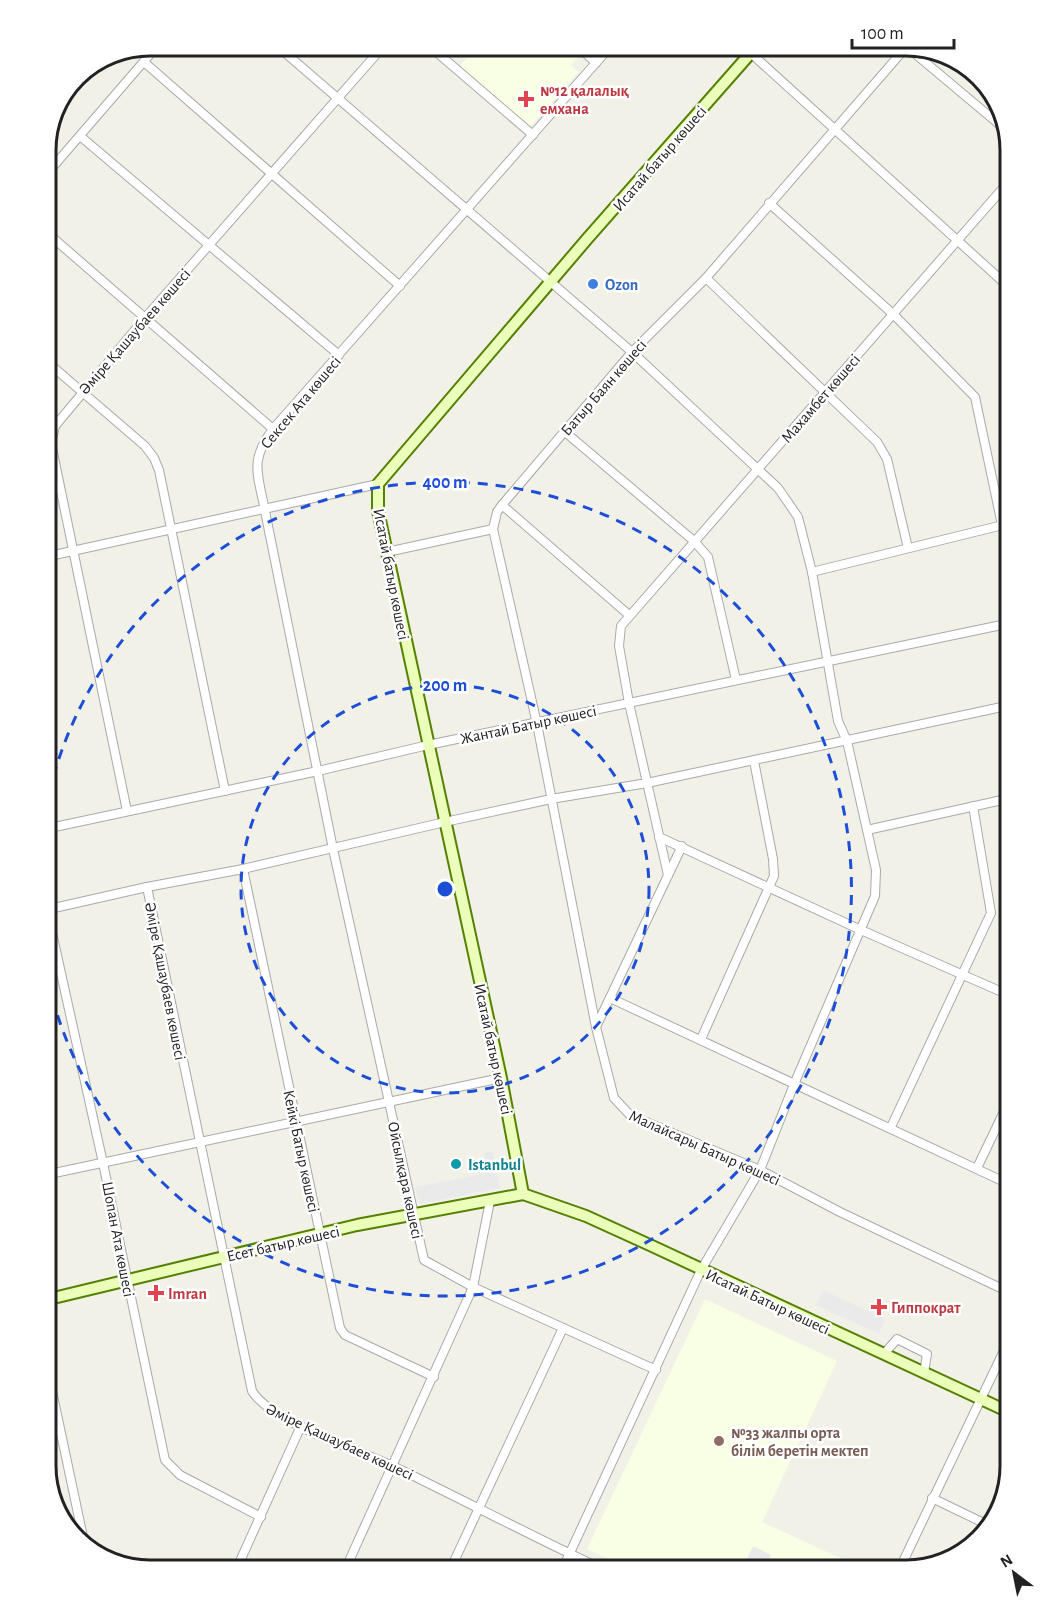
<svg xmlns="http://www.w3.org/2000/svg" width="1056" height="1615" viewBox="0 0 1056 1615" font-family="'Alegreya Sans',sans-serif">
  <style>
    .education { fill: #f9ffe4 }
    .parking { fill: #eaeaea }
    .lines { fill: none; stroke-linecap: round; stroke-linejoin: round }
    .street-casing { stroke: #a9a9a9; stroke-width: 10 }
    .secondary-casing { stroke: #558100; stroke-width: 14 }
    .street { stroke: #fff; stroke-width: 8 }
    .secondary { stroke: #ebfeba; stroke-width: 10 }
    .ring { fill: none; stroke: #1d4ed8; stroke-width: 3; stroke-dasharray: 10 8 }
    .health-dot { fill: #e0444e; stroke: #fff; stroke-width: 2 }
    .shop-dot { fill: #3f7fe0; stroke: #fff; stroke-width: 2 }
    .culture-dot { fill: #0f9aa8; stroke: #fff; stroke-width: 2 }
    .education-dot { fill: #8d6e63; stroke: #fff; stroke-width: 2 }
    .labels { text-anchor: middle; stroke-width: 5; stroke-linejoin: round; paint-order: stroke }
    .health-label { font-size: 16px; font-weight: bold; fill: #be3a42; stroke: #fff; text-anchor: start }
    .street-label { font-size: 16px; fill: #222; stroke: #fff }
    .shop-label { font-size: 16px; font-weight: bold; fill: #366cbe; stroke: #fff; text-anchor: start }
    .culture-label { font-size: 16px; font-weight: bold; fill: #0d838f; stroke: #fff; text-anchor: start }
    .education-label { font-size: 16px; font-weight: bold; fill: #785e54; stroke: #fff; text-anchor: start }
    .rim { fill: none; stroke: #222; stroke-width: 3 }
    .centre { fill: #1d4ed8; stroke: #fff; stroke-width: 3 }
    .ring-label { font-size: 18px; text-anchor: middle; font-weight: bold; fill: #1d4ed8; stroke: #fff; stroke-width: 5; stroke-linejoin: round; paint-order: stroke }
  </style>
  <rect width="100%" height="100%" fill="#f2f1e8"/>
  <g class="education">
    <path d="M 474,49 L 568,49 L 578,57 L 571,65 L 578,72 L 530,127 L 460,66 Z"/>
    <path d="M 705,1299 L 837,1361 L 762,1522 L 866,1570 L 631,1570 L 587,1549 Z"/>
  </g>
  <g class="parking">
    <path d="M 493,1151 L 500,1188 L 419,1204 L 415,1187 L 487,1173 L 484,1153 Z"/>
    <path d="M 823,1290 L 885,1319 L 879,1334 L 816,1305 Z"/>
    <path d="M 753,1546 L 771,1555 L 764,1570 L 755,1570 L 744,1565 Z"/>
  </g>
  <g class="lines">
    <defs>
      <g id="street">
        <path d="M 908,45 L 706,278 L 632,352 L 502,505 L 497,512 L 493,529 L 537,724 L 596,1027 L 614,1098 L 630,1115 L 760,1170 L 840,1212 L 1011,1293"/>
        <path d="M 744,47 L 1011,289"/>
        <path d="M 907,47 L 1006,130"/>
        <path d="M 580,48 L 596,63"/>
        <path d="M 609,48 L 273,429 C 249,461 258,474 265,511 L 333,849 L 424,1260 L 473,1287 L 656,1370"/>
        <path d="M 434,50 L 533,135"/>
        <path d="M 283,51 L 632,352 L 778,488 L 798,517 L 812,572 L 1011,523"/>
        <path d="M 144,62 L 400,286"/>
        <path d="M 80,136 L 339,355"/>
        <path d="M 45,176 L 152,52"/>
        <path d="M 769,203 L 893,314 L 975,397 L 1002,525"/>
        <path d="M 45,231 L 273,429"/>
        <path d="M 706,278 L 877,442 L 887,459 L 908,548"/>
        <path d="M 45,360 L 145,446 L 154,458 L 159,470 L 225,791"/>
        <path d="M 565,432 L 694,541 L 708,557 L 736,680"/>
        <path d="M 502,505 L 629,615"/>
        <path d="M 387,552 L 493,529"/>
        <path d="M 45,557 L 378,484"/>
        <path d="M 127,811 L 51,443 L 55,426 L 145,318 L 380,50"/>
        <path d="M 45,829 L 318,771 L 428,745 L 1011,623"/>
        <path d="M 867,830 L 1011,798"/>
        <path d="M 659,837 L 861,930 L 1011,996"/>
        <path d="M 243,869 L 340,1328 L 345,1335 L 434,1377"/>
        <path d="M 668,875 L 629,703 L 619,646 L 621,626 L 1011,179"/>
        <path d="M 147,887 L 252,1391 C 272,1423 359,1450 395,1467 C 465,1501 534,1537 604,1570"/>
        <path d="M 45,910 L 147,887 L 243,869 L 445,822 L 551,799 L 647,783 L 1011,705"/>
        <path d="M 47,910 L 103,1163 L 165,1460 L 180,1475 L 261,1517"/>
        <path d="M 610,998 L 1011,1185"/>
        <path d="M 596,1027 L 682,846"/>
        <path d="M 701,1039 L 774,876 L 773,859 L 754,761"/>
        <path d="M 891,1127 L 991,913 L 973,806"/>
        <path d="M 977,1168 L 1011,1097"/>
        <path d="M 45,1175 L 501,1078"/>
        <path d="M 884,1354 L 897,1339 L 927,1354 L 924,1373"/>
        <path d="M 45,1358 L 83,1537 L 87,1545 L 122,1563"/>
        <path d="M 932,1498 L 990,1526"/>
        <path d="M 236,1570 L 301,1426"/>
        <path d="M 345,1570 L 473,1287 L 490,1201"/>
        <path d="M 450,1570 L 563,1328"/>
        <path d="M 562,1570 L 701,1270 L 760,1170 L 795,1082 L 875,896 L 876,870 L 847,741 L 838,721 L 812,572"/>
        <path d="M 899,1570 L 1011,1336"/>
      </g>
      <g id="secondary">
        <path d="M 523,1194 L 501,1078 L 378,511 L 378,484 L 587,239 L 756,47"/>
        <path d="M 45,1300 L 357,1225 L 523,1194 L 586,1216 L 652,1246 L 1011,1413"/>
      </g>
    </defs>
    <use href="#street" class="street-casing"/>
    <use href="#secondary" class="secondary-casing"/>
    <use href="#street" class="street"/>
    <use href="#secondary" class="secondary"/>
  </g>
  <g class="ring">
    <circle cx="445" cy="889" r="204"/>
    <path d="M45 811A407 407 0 1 1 45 967"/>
  </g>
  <g class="health-dot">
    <path d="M523 90h6v6h6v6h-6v6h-6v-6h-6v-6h6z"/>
    <path d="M153 1284h6v6h6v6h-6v6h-6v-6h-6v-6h6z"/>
    <path d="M876 1298h6v6h6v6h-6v6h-6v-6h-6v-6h6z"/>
  </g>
  <circle class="shop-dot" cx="593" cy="284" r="6"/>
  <circle class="culture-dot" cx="456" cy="1164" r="6"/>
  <circle class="education-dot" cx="719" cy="1441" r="6"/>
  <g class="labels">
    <g class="health-label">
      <text x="540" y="96">№12 қалалық<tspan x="540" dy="18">емхана</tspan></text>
      <text x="168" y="1299">Imran</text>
      <text x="891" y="1313">Гиппократ</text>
    </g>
    <g class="street-label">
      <text transform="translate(659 158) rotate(-49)" y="6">Исатай батыр көшесі</text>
      <text transform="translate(134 331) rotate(-49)" y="6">Әміре Қашаубаев көшесі</text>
      <text transform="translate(603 387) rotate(-49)" y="6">Батыр Баян көшесі</text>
      <text transform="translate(820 398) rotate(-49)" y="6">Махамбет көшесі</text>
      <text transform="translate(300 402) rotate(-50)" y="6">Сексек Ата көшесі</text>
      <text transform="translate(392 574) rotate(79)" y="6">Исатай батыр көшесі</text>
      <text transform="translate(528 724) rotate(-12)" y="6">Жантай Батыр көшесі</text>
      <text transform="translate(166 981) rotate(79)" y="6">Әміре Қашаубаев көшесі</text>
      <text transform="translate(494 1049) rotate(78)" y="6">Исатай батыр көшесі</text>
      <text transform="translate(705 1147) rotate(24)" y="6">Малайсары Батыр көшесі</text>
      <text transform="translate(302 1151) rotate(78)" y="6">Кейкі Батыр көшесі</text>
      <text transform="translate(406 1180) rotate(78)" y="6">Ойсылқара көшесі</text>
      <text transform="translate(119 1239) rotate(79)" y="6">Шопан Ата көшесі</text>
      <text transform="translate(283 1243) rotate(-13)" y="6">Есет батыр көшесі</text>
      <text transform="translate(768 1301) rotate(25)" y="6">Исатай Батыр көшесі</text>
      <text transform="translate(340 1441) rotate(25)" y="6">Әміре Қашаубаев көшесі</text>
    </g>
    <g class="shop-label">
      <text x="605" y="290">Ozon</text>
    </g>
    <g class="culture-label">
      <text x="468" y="1170">Istanbul</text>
    </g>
    <g class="education-label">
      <text x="731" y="1438">№33 жалпы орта<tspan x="731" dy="18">білім беретін мектеп</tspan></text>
    </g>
  </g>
  <path d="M0 0H1056V1615H0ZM150 56H906A94 94 0 0 1 1000 150V1466A94 94 0 0 1 906 1560H150A94 94 0 0 1 56 1466V150A94 94 0 0 1 150 56Z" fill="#fff" fill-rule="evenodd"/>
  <path class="rim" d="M150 56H906A94 94 0 0 1 1000 150V1466A94 94 0 0 1 906 1560H150A94 94 0 0 1 56 1466V150A94 94 0 0 1 150 56Z"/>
  <circle cx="445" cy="889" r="9" class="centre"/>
  <g class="ring-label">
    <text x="445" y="488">400 m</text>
    <text x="445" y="691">200 m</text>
  </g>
  <g transform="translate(1014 1573) rotate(328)" stroke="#ffffff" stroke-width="4.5" paint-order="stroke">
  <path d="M0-4.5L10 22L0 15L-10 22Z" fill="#222222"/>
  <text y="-9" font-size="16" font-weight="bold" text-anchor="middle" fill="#222222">N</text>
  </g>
  <path d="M852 39v9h102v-9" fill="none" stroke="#222222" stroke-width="3"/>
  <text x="861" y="39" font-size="18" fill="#222222" stroke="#ffffff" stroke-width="4.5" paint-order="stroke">100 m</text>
</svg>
